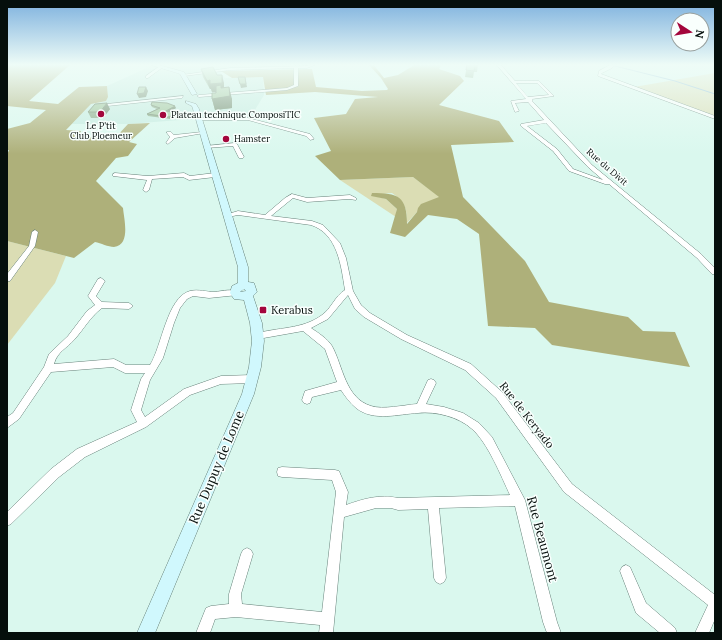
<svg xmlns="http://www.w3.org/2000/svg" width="722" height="640" viewBox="0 0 722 640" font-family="Lora,serif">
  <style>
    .built { fill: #c6ece1 }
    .green { fill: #dbddb4 }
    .forest { fill: #aeb07a }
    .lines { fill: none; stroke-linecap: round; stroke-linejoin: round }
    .stream { stroke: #7cadd0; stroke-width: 1 }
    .street-casing { stroke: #67827a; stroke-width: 1 }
    .secondary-casing { stroke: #67827a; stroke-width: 1 }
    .street { fill: #fff; fill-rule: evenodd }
    .secondary { fill: #d0f8fd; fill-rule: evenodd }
    .wall { fill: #87a883 }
    .shaded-wall { fill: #6e886a }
    .building { fill: #9dc398; stroke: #6e886a }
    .poi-dot { fill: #a3063c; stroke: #f9fffd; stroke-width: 1.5 }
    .labels { text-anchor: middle; stroke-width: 3; stroke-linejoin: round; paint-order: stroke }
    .far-poi-label { font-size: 9px; fill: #050f0c; stroke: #f9fffd; text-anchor: start }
    .far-street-label { font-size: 9px; fill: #050f0c; stroke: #f9fffd }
    .poi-label { font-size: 11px; fill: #050f0c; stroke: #f9fffd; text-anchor: start }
    .street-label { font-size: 11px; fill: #050f0c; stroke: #f9fffd }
    .near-street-label { font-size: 13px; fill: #050f0c; stroke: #f9fffd }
  </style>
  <rect width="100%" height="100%" fill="#daf8ee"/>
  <path class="built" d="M 167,64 L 286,64 L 286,67 L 218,70 L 225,78 L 263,77 L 264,95 L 250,118 L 206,118 L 128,124 L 72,124 L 91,104 L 106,101 L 108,97 L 107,86 L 149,67 Z"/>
  <g class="green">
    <path d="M 715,73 L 715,117 L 634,87 Z"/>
    <path d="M 413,177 L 440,197 L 417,212 L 406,224 C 408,209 405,202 392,193 L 371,195 L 386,199 L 397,209 L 396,217 L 340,180 Z"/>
    <path d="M 7,241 L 66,256 L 55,283 L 7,345 Z"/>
  </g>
  <g class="forest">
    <path d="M 7,64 L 71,64 L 29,101 L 58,104 L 79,87 L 107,86 L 108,97 L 106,101 L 91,104 L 66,130 L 81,131 L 78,138 L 117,136 L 128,124 L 150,123 L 129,142 L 137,144 L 128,156 L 116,158 L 96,181 L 123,208 C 124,219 131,245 114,247 C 108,247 101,243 95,242 L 74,258 L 7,241 L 7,155 L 9,150 L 7,150 L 7,129 L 30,123 L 46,110 L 7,106 Z"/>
    <path d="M 368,64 L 373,64 L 384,78 L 398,75 L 416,64 L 442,64 L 439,69 L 460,76 L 464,81 L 439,105 L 499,121 L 514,142 L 451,145 L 463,197 L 525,261 L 549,302 L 628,317 L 643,331 L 675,332 L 690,367 L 552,345 L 535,328 L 488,326 L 479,234 L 457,219 L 428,215 L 405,237 L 390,233 L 397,209 L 386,199 L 371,196 L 372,193 C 398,193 407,196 407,224 L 417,212 L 418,208 L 421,204 L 439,197 L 413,177 L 340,180 L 315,156 L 331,151 L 314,118 L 346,114 L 355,99 L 378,97 L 315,92 L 266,95 L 263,77 L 232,78 L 221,71 L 312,69 L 316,87 L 362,91 L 387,90 L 388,89 L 381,78 Z"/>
  </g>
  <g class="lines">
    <g class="stream">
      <path d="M 606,64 L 611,65"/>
      <path d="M 615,66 L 675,81 L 715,94"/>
    </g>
    <defs>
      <g id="street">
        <path d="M 312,64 L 317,64 L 307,68 L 298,68 L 298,86 L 287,90 L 199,97 L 197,96 L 199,95 L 287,88 L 294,85 L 294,68 L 230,70 L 184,76 L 182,75 L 230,68 L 307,66 Z"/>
        <path d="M 496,64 L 500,64 L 515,81 L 539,81 L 554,96 L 532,99 L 533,100 L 532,101 L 592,165 L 701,254 L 715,268 L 715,274 L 712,274 L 697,258 L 609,184 L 605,184 L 569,171 L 553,151 L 521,126 L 521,124 L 544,120 L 528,102 L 515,103 L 519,111 L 515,112 L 511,101 L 526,99 ZM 516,83 L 537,83 L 549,95 L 528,97 ZM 546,123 L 588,167 L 603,180 L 573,169 L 557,149 L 527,126 Z"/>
        <path d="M 612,64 L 616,64 L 612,68 L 602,73 L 601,74 L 715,116 L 715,119 L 598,76 L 599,71 Z"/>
        <path d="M 160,66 L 163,67 L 148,78 L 146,78 L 146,76 Z"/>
        <path d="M 183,96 L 182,98 L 98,107 L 96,106 L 98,105 Z"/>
        <path d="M 198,118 L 248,118 L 310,134 L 314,139 L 310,140 L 306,136 L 248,120 L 196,120 L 196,119 Z"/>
        <path d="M 167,132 L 171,132 L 174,135 L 202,132 L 204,133 L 175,138 L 168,144 L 166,143 L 170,137 L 167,133 Z"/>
        <path d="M 235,143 L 237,144 L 244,157 L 243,158 L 239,158 L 233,146 L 206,148 L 204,147 L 206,146 Z"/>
        <path d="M 115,173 L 148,176 L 184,173 L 190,176 L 215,173 L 218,175 L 215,177 L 189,180 L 183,177 L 152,179 L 149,190 L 146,192 L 143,190 L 147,180 L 113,176 L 113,174 Z"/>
        <path d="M 292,194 L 307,198 L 350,195 L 356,198 L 356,200 L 349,199 L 307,202 L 293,198 L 271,216 L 312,221 L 323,225 L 340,243 L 346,258 L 353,291 L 361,305 L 370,313 L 407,335 L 471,364 L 502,392 L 572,484 L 715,595 L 715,619 L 709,633 L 695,633 L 708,605 L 564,492 L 496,398 L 465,370 L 401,339 L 364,317 L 355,309 L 348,295 L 328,319 L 311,328 C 317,332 328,339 332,346 C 343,366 345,398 371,406 C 383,410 404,405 417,404 L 428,380 L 431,379 L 434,380 L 436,383 L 426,404 L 444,407 L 463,413 L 479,423 L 492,437 L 525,500 L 557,622 L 561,633 L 547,633 L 543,622 L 515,506 L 439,508 L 446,578 L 444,582 L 440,584 L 436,582 L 434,578 L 428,509 L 398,510 L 391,508 L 376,508 L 344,517 L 333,633 L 319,633 L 320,625 L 236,617 L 215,619 L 210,633 L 196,633 L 206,608 L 211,606 L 229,604 L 229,594 L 241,554 L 243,550 L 247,548 L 251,550 L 253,554 L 241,594 L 242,604 L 322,612 L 336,492 L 332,480 L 282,477 L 278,476 L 277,472 L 278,468 L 282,467 L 335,470 L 339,471 L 348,492 L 346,505 C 363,499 379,494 398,498 L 510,495 C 501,476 488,443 472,429 C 459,417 436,411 418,413 C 398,414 374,422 356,408 C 350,403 345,396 341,390 L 312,397 L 310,403 L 307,404 L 304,403 L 302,400 L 305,391 L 337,382 L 325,349 L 303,331 L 258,339 L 255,338 L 254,336 L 255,334 C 277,327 302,330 322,315 C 331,309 335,296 345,290 C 341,266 338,234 311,225 L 238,215 L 228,217 L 225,215 L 238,211 L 265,215 L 285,198 Z"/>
        <path d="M 35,230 L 38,232 L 35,246 L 10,281 L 7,281 L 7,274 L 29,246 L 32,232 Z"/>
        <path d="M 101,278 L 105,281 L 96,296 L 102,302 L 129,303 L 133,306 L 129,309 L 102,308 C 90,317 84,329 74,340 C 67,348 57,352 54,364 L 114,359 L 126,365 L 150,365 C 162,346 167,297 190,291 C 198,289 207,292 215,292 C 222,291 234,288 239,293 L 238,295 L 209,298 L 193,296 L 187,299 L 180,308 L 174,323 L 163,358 L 150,380 L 141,410 L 145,417 L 184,389 L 221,376 L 252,375 L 255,376 L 257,379 L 255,382 L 252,383 L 221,384 L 190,395 L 146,427 L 85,457 L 59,477 L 11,524 L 7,526 L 7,512 L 51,469 L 77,449 L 137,422 L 131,410 L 141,379 L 145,373 L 125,373 L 113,367 L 51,372 L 19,419 L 7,428 L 7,417 L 13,413 L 44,367 L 49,354 L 68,336 L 87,311 L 95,305 L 88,296 L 98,279 Z"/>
        <path d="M 626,565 L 630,567 L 646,603 L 675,628 L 677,633 L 660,633 L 636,613 L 620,571 L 622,567 Z"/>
      </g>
      <g id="secondary">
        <path d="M 148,64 L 155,64 L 184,72 L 197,94 L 192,95 L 180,74 Z"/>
        <path d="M 186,101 L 196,104 L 199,109 L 248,267 L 248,282 L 254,283 L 257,292 L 253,296 L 262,323 L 264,341 L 261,367 L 254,394 L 155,633 L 137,633 L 242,394 L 249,367 L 252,341 L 250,323 L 244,300 L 234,299 L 230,293 L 232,286 L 238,283 L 238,267 L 193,109 L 192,106 L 186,103 ZM 244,289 L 246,291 L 240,292 L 241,291 Z"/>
      </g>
    </defs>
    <use href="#street" class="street-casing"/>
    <use href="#secondary" class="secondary-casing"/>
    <use href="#street" class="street"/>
    <use href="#secondary" class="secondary"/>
  </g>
  <g class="wall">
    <path d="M 467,64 L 478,64 L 477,72 L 474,72 L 473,78 L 465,77 Z"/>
    <path d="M 201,69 L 217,75 L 224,83 L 224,88 L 232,99 L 232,108 L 215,110 L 212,99 L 216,92 L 212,92 L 211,89 L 210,89 L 203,77 Z"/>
    <path d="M 151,105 L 176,108 L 169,112 L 176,113 L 177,115 L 170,119 L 148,116 L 147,114 L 157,109 L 152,107 Z"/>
    <path d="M 110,109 L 103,118 L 91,118 L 88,112 Z"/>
  </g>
  <g class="shaded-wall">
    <path d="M 222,75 L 224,83 L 224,92 L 229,87 L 232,99 L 232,108 L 215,110 L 212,99 L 222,92 L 212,92 L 211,89 L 210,89 L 207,81 Z"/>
    <path d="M 245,77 L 247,87 L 241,88 L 240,84 Z"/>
    <path d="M 146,87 L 148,91 L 146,97 L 139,98 L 137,94 Z"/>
    <path d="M 107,103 L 110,109 L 103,118 L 100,112 Z"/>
    <path d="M 175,106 L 176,108 L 167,113 L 166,111 Z"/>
    <path d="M 176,113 L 177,115 L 170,119 L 169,117 Z"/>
  </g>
  <g class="building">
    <path d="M 467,64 L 478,64 L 478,65 L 475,65 L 474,71 L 466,70 Z"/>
    <path d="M 213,67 L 217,75 L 222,75 L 222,83 L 210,84 L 210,80 L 207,81 L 201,69 Z"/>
    <path d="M 238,77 L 245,77 L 246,84 L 240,84 Z"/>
    <path d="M 221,85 L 221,88 L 229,87 L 230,96 L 212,99 L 212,93 L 216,93 L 216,86 Z"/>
    <path d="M 139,87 L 146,87 L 144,93 L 137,94 Z"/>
    <path d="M 152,102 L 167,103 L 175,106 L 166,111 L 176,113 L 169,117 L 147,114 L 160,108 L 151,105 Z"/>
    <path d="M 107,103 L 100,112 L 88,112 L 95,104 Z"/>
  </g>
  <linearGradient id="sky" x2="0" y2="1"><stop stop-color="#7db1de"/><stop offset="0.42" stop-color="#eefcf7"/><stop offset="1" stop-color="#eefcf7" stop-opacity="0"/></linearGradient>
  <rect width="722" height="154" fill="url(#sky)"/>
  <g class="poi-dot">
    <circle cx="101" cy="114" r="4"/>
    <circle cx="163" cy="115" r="4"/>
    <circle cx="226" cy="139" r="4"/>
    <rect x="259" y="306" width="8" height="8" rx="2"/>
  </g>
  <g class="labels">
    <g class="far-poi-label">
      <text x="171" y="118">Plateau technique ComposiTIC</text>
      <text x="101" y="129" text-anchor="middle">Le P'tit<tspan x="101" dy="10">Club Ploemeur</tspan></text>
      <text x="234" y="142">Hamster</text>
    </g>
    <g class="far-street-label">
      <text transform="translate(607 167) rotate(41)" y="3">Rue du Divit</text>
    </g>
    <g class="poi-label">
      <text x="271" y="314">Kerabus</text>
    </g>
    <g class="street-label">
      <text transform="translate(527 415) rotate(52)" y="4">Rue de Keryado</text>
    </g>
    <g class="near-street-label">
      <text transform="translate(216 467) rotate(-67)" y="5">Rue Dupuy de Lome</text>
      <text transform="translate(543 539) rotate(75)" y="5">Rue Beaumont</text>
    </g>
  </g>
  <rect width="722" height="640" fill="none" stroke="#050f0c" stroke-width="16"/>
  <g transform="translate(690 32) rotate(102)"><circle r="19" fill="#f9fffd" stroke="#979f9d"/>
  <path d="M0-3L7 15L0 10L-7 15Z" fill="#a3063c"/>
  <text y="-6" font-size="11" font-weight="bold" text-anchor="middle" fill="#050f0c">N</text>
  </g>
</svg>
